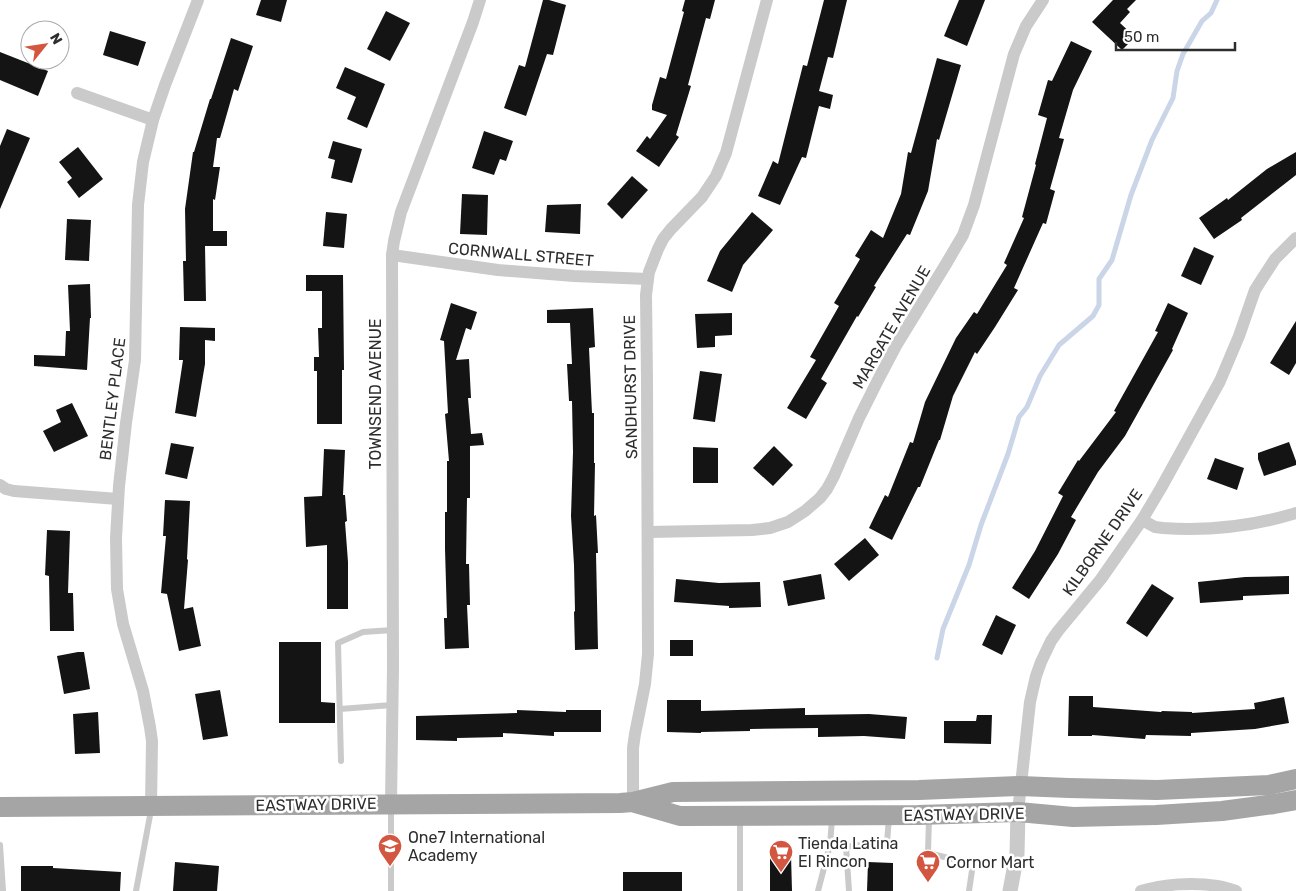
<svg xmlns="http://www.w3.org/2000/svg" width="1296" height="891" viewBox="0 0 1296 891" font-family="Rubik,sans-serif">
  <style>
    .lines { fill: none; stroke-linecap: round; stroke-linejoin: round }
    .stream { stroke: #cad5e7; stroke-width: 5 }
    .building { fill: #141414 }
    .service { stroke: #cacaca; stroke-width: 6 }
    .minor { stroke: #cacaca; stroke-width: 12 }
    .tertiary { stroke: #cacaca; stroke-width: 15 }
    .primary { stroke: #a5a5a5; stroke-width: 20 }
    .labels { text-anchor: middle; stroke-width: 5; stroke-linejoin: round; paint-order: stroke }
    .street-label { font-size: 16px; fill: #2d2d2d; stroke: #fff }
    .poi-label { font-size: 16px; fill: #2d2d2d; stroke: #fff; text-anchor: start }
  </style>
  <rect width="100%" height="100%" fill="#fff"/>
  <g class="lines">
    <path class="stream" d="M 937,658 L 943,629 L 969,565 L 981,525 L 1008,454 L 1019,417 L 1027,407 L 1040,376 L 1059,345 L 1093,316 L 1099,305 L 1099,279 L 1112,260 L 1131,195 L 1152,140 L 1173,98 L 1177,71 L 1183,54 L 1202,21 L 1211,13 L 1217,0"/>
  </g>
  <g class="building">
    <path d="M 261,0 L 287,0 L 281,22 L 256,15 Z"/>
    <path d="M 543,0 L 549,0 L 566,5 L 553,55 L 547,54 L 526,116 L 504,108 L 519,65 L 525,67 Z"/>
    <path d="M 685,0 L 715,0 L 710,19 L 706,18 L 688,85 L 691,86 L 676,135 L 679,137 L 659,167 L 636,151 L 647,136 L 650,139 L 667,115 L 652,110 L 652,105 L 660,77 L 666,79 L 684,12 L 682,11 Z"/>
    <path d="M 824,0 L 847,0 L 833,58 L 828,57 L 819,91 L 833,95 L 830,109 L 819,106 L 806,158 L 802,157 L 780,205 L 758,196 L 773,161 L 778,164 L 803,65 L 807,66 Z"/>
    <path d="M 959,0 L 985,0 L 967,46 L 944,36 Z"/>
    <path d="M 1113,0 L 1136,0 L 1127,9 L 1130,12 L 1120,23 L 1135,37 L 1122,50 L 1092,22 Z"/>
    <path d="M 386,11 L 410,23 L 390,61 L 367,49 Z"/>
    <path d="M 110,31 L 146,42 L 138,66 L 103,55 Z"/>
    <path d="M 231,38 L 253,46 L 238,91 L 234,89 L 220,138 L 217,138 L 213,167 L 220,167 L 215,200 L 213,199 L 213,231 L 227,231 L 227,246 L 205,246 L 206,301 L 184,301 L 183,261 L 186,261 L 185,209 L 193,152 L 194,152 L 210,99 L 211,99 Z"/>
    <path d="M 1071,41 L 1092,51 L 1073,90 L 1059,138 L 1064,139 L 1050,189 L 1055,191 L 1046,224 L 1043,223 L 1014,288 L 1018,290 L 995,327 L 977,354 L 975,352 L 953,396 L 940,440 L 939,440 L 920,487 L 918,487 L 892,540 L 869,528 L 885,495 L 888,497 L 910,442 L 913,443 L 925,402 L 956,338 L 974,312 L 977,314 L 1007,265 L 1004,263 L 1024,218 L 1022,217 L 1036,165 L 1035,164 L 1047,118 L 1038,115 L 1048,80 L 1052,81 Z"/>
    <path d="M 0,52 L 48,71 L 38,96 L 0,80 Z"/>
    <path d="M 937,58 L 961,65 L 939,140 L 937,139 L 928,191 L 910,235 L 907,234 L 874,286 L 876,287 L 858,317 L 857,316 L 821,379 L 827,383 L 806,419 L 787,408 L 816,360 L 810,357 L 839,306 L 834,303 L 860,259 L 855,256 L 871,230 L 883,238 L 901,194 L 908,152 L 911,153 Z"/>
    <path d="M 345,67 L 385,84 L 367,128 L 347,119 L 356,97 L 336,88 Z"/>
    <path d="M 7,129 L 30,138 L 0,209 L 0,146 Z"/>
    <path d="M 484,131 L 513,141 L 506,161 L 500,159 L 494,175 L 472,168 Z"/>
    <path d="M 333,141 L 362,149 L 352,183 L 331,178 L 335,160 L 328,158 Z"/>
    <path d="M 78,147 L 103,179 L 79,198 L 67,182 L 72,178 L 59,162 Z"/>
    <path d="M 1296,152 L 1296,175 L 1241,218 L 1242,220 L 1214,239 L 1199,218 L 1227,198 L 1228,200 L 1267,169 Z"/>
    <path d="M 632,176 L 648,190 L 622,219 L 607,204 Z"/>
    <path d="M 462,194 L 488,195 L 487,235 L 460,234 Z"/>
    <path d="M 581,204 L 580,234 L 545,232 L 547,205 Z"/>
    <path d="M 326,212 L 347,214 L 344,248 L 323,246 Z"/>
    <path d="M 752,212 L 773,230 L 743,265 L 732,292 L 707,281 L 720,251 Z"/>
    <path d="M 67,219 L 91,220 L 89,261 L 65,260 Z"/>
    <path d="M 1194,247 L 1214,256 L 1201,285 L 1181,276 Z"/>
    <path d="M 306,275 L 343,275 L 344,370 L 342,370 L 342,424 L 317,424 L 317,371 L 314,371 L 314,357 L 319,357 L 318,328 L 322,328 L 322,291 L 306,291 Z"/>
    <path d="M 90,284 L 91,318 L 90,318 L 87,370 L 34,366 L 34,355 L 65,356 L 66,331 L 70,331 L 68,285 Z"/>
    <path d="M 451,303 L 477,312 L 471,330 L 466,328 L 456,360 L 469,359 L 471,398 L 468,398 L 471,434 L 482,433 L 484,445 L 470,446 L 470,498 L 467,498 L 466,564 L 469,564 L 470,605 L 467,605 L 469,648 L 445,649 L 444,618 L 447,618 L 445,549 L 445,512 L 447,512 L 447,461 L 449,461 L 445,414 L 448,413 L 444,341 L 440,340 Z"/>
    <path d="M 1168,303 L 1188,313 L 1172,349 L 1173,350 L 1125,436 L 1098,472 L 1071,517 L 1076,520 L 1058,554 L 1029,599 L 1012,588 L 1035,551 L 1063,496 L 1058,493 L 1078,460 L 1079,461 L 1116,412 L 1114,411 L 1158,332 L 1155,331 Z"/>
    <path d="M 593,308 L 595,347 L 589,348 L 592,413 L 594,413 L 594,463 L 595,463 L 594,516 L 596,515 L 598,553 L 596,553 L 598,649 L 575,650 L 574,612 L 575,611 L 574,565 L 571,516 L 573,452 L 572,401 L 569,401 L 567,364 L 572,364 L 570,323 L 547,323 L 547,310 Z"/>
    <path d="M 732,313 L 732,335 L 715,336 L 715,347 L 697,348 L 695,314 Z"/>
    <path d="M 1296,321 L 1296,363 L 1289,375 L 1270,363 Z"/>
    <path d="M 180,327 L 215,328 L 215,341 L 205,340 L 205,364 L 196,417 L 175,413 L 183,360 L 179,360 Z"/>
    <path d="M 700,371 L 722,374 L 715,422 L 693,419 Z"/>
    <path d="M 72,403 L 88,436 L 54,452 L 43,431 L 61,422 L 56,410 Z"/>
    <path d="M 1289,442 L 1296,461 L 1296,465 L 1264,476 L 1258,459 L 1258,453 Z"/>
    <path d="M 171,443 L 194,447 L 187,479 L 165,474 Z"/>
    <path d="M 774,446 L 793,465 L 773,486 L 753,468 Z"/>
    <path d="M 693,447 L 718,448 L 718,483 L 693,483 Z"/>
    <path d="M 324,449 L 345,450 L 343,495 L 345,495 L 347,521 L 345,522 L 348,562 L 348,609 L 327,609 L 327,545 L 306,547 L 304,497 L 322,496 Z"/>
    <path d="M 1215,458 L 1244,468 L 1237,490 L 1207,479 Z"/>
    <path d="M 165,500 L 190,501 L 187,559 L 188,560 L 184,609 L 193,607 L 201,646 L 179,651 L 167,594 L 161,593 L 166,536 L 163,536 Z"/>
    <path d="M 47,530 L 70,531 L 68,593 L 73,593 L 74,631 L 50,631 L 49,576 L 45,575 Z"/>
    <path d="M 865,538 L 879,555 L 849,581 L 834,564 Z"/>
    <path d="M 821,574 L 825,599 L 788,606 L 783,581 Z"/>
    <path d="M 1289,576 L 1289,594 L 1243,596 L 1243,600 L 1200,603 L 1198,582 L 1245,577 Z"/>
    <path d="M 676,579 L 719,583 L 760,582 L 761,607 L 729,608 L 729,606 L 674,602 Z"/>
    <path d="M 1152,584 L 1174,598 L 1147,637 L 1126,623 Z"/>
    <path d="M 996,615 L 1016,625 L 1002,655 L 982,645 Z"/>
    <rect x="670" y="640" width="23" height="16"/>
    <path d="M 279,642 L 321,642 L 321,702 L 335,703 L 335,723 L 279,723 Z"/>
    <path d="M 78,652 L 84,652 L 90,689 L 64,694 L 57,656 Z"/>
    <path d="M 220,690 L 228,736 L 203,740 L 195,694 Z"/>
    <path d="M 1069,696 L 1093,696 L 1093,707 L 1161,712 L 1162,711 L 1192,712 L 1192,713 L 1255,709 L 1254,703 L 1284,697 L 1289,723 L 1255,729 L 1191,733 L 1191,736 L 1146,735 L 1145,739 L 1092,735 L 1092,736 L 1068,736 Z"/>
    <path d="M 667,700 L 701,700 L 701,711 L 805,708 L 805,715 L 869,714 L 907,717 L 905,739 L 864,736 L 818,737 L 818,728 L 750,729 L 750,731 L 701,732 L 701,733 L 667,732 Z"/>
    <path d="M 517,710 L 566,712 L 566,710 L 601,710 L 601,732 L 554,732 L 554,736 L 503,733 L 503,737 L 457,738 L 457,741 L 416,740 L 416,716 L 517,713 Z"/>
    <path d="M 98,712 L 100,753 L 75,754 L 73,714 Z"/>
    <path d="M 977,715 L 992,715 L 991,744 L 944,743 L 944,721 L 976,721 Z"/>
    <path d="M 770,855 L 791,855 L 792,891 L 770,891 Z"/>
    <path d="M 175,862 L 219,866 L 217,891 L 173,891 Z"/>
    <path d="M 868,862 L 893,863 L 893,891 L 867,891 Z"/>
    <path d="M 21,866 L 53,866 L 53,868 L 121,872 L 120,891 L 21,891 Z"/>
    <rect x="623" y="872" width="59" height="19"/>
  </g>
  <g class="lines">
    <g class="service">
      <path d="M 340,709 L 392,705"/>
      <path d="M 341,761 L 338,643 L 363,632 L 393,630"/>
      <path d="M 929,818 L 928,853 L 973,864 L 969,891"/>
      <path d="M 832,819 L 830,845 L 840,847 L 887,843 L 889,817"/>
      <path d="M 0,845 L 3,891"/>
      <path d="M 846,846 L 849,891"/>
      <path d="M 136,891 L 151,810"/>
      <path d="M 391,891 L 391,807"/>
      <path d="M 740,891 L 740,819"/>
      <path d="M 818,891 L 830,845"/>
    </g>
    <g class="minor">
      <path d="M 77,93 L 153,120"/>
      <path d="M 392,255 L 498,270 L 574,276 L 648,279"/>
      <path d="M 0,485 L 6,489 L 14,491 L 118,499"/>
      <path d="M 1142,520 L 1155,527 L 1163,528 C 1207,531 1254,526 1296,513"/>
      <path d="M 648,532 L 752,530 L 770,528 L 788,522 L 805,511 L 820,498 L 827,489 L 834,476 L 859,418 L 878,380 L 897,344 L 946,264 L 963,235 L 974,205 L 1014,54 L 1026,26 L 1043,0"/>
      <path d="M 633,802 L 633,748 L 635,734 L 645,684 L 648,654 L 647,380 L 646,295 L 648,279 L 649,272 L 658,249 L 663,239 L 671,229 L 702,197 L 716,176 L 726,153 L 767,0"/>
      <path d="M 391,803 L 393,667 L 392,255 L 394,241 L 401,212 L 473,22 L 480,0"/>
      <path d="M 151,806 L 152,741 L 150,727 L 143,691 L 123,624 L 117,589 L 116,538 L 119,486 L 126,423 L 135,360 L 138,205 L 143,162 L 153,120 L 165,85 L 198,0"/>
      <path d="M 1018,812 L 1030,702 L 1036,676 L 1041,662 L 1051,641 L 1058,631 L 1101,579 L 1142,520 L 1161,488 L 1220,381 L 1239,336 L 1255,290 L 1262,279 L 1275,259 L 1296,238"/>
      <path d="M 1141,891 C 1163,884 1194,882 1217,886 C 1223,887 1230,889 1236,891"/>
    </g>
    <path class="tertiary" d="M 1010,891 L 1017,854 L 1018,812"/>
    <g class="primary">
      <path d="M 635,803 L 680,816 L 918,815 L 1018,812 L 1073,817 L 1156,815 L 1222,811 L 1274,804 L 1296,800"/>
      <path d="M 0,807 L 620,803 L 633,802 L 673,792 L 919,790 L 1020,786 L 1069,788 L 1157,790 L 1269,785 L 1296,779"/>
    </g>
  </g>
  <defs>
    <symbol id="school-pin" viewBox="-11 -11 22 30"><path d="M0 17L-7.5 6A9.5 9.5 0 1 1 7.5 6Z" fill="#d35640" stroke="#fff"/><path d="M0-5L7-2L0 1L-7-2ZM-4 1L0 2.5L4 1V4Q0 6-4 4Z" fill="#fff"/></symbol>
    <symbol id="supermarket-pin" viewBox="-11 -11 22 30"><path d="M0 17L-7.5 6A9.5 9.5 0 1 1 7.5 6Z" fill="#d35640" stroke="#fff"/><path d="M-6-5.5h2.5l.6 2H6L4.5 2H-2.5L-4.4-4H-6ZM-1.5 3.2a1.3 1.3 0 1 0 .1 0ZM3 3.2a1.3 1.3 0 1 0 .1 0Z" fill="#fff"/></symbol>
  </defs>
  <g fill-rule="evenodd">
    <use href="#school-pin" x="376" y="832" width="28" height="38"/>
    <use href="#supermarket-pin" x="767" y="838" width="28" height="38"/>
    <use href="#supermarket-pin" x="914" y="848" width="28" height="38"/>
  </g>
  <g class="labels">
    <g class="street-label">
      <text transform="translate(521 254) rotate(5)" y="6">CORNWALL STREET</text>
      <text transform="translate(891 327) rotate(-60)" y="6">MARGATE AVENUE</text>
      <text transform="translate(630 387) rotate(-91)" y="6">SANDHURST DRIVE</text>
      <text transform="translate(375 394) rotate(-90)" y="6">TOWNSEND AVENUE</text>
      <text transform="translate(112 399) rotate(-83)" y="6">BENTLEY PLACE</text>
      <text transform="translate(1102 542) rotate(-55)" y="6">KILBORNE DRIVE</text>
      <text transform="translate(316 804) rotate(-1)" y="6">EASTWAY DRIVE</text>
      <text transform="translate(964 814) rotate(-1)" y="6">EASTWAY DRIVE</text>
    </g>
    <g class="poi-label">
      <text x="408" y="843">One7 International<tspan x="408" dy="18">Academy</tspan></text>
      <text x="798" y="849">Tienda Latina<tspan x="798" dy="18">El Rincon</tspan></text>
      <text x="946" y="868">Cornor Mart</text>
    </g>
  </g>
  <g transform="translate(45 45) rotate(60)"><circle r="24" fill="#ffffff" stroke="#ababab"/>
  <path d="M0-4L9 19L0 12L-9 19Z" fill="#d35640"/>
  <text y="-8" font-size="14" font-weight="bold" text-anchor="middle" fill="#2d2d2d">N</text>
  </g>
  <path d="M1116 42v8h119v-8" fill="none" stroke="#2d2d2d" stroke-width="2.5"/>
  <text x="1124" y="42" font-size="15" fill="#2d2d2d" stroke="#ffffff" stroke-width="4" paint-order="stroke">50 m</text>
</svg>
